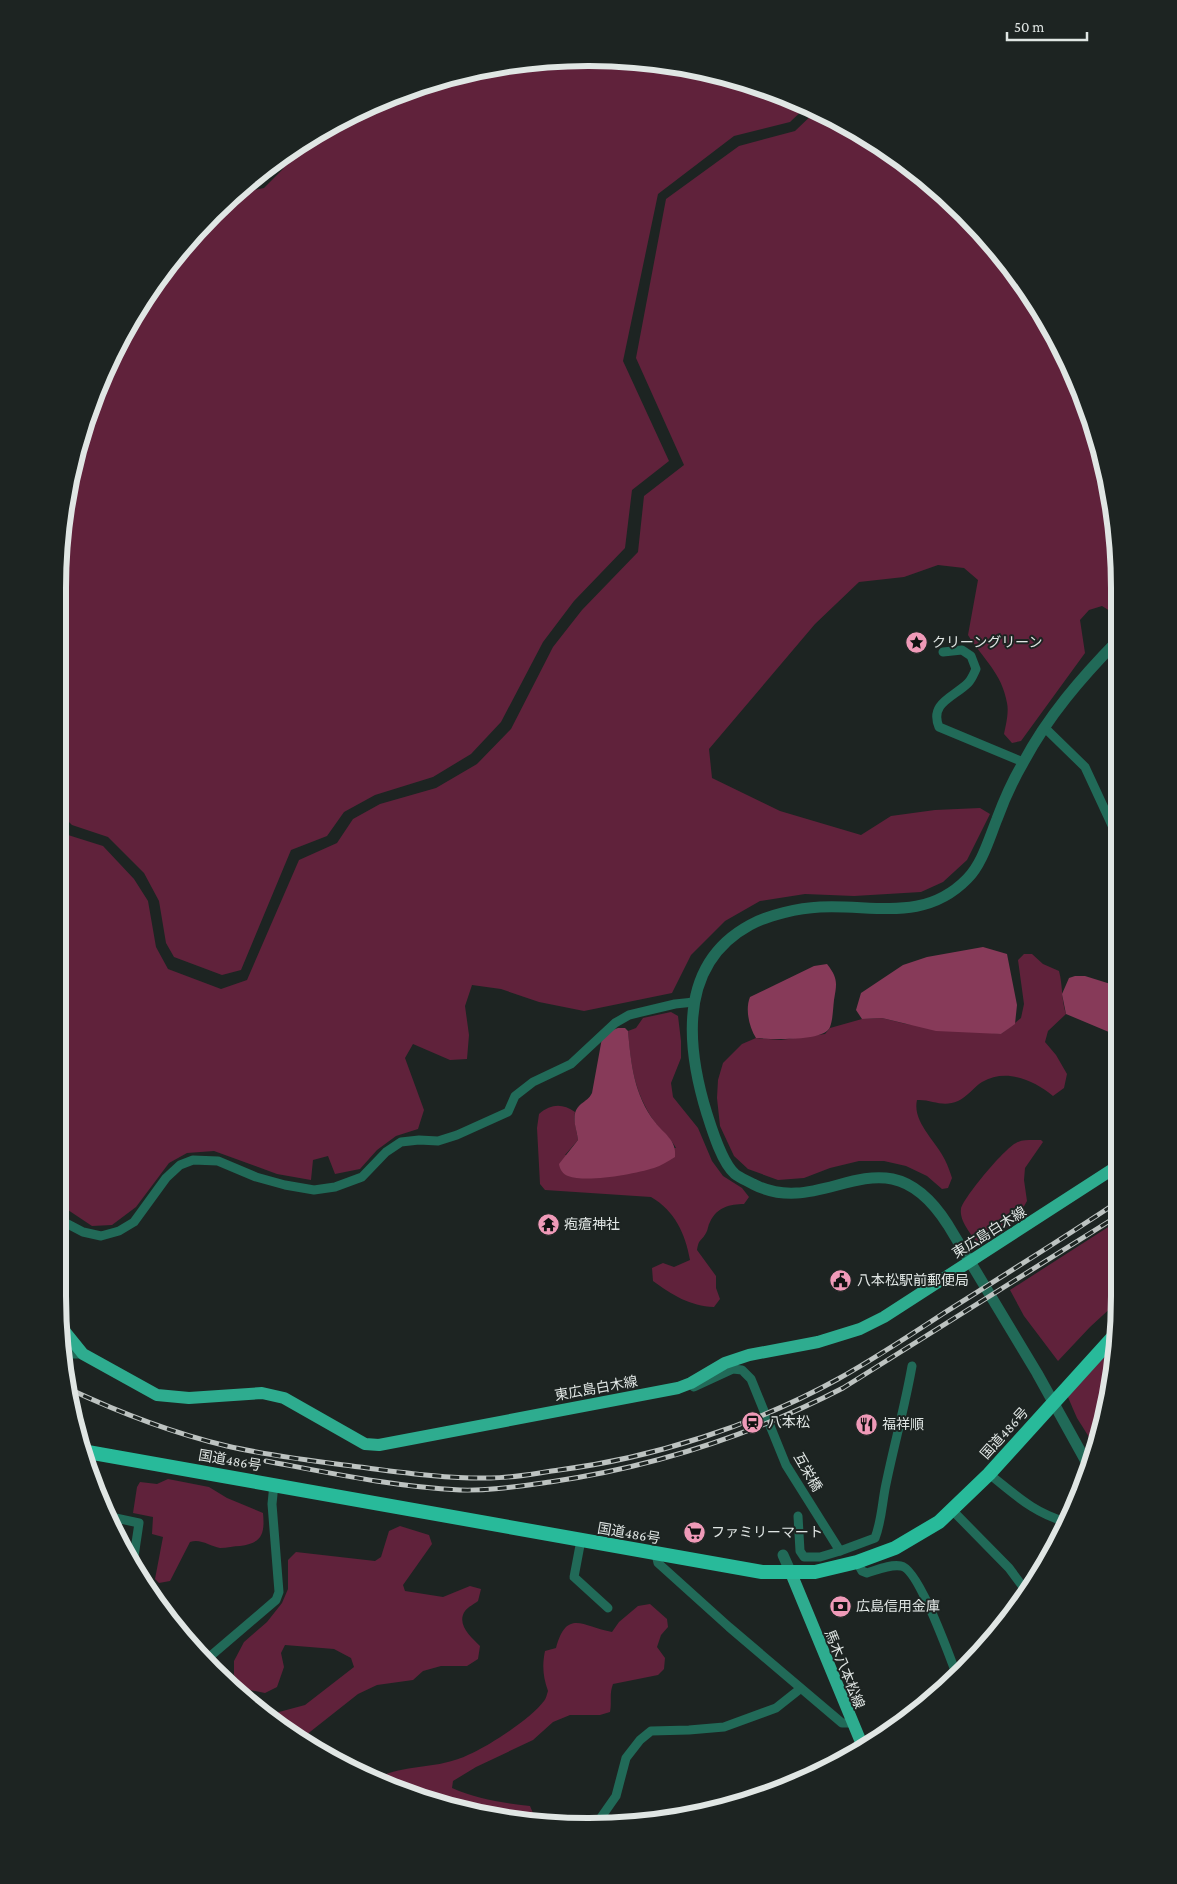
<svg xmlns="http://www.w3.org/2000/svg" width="1177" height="1884" viewBox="0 0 1177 1884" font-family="'Crimson Pro','Noto Sans JP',serif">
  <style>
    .green { fill: #60223b }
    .water { fill: #873a59 }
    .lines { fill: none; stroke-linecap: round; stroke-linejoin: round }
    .minor { stroke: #216a58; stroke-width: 9 }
    .tertiary { stroke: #216a58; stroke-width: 11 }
    .primary { stroke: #2eac8f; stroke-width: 12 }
    .trunk { stroke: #28ba9a; stroke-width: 14 }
    .rail-casing { stroke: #bdc3c1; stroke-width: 5 }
    .rail { stroke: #1d2422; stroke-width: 3; stroke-dasharray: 9; stroke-linecap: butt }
    .labels { text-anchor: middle; stroke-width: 4; stroke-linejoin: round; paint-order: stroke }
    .poi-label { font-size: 14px; fill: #e0e6e4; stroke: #1d2422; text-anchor: start }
    .street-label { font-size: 14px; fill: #e0e6e4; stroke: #1d2422 }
    .rim { fill: none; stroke: #e0e6e4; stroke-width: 6 }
  </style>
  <rect width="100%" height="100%" fill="#1d2422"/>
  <g class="green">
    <path d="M 623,59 L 726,76 L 807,106 L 790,122 L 734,136 L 658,194 L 623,361 L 669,461 L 632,490 L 625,548 L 574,601 L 543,642 L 501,722 L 471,754 L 433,777 L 375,795 L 344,812 L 327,836 L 291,850 L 241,970 L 222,975 L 174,957 L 166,943 L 159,901 L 144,873 L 108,837 L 72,825 L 62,815 L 62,519 L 98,386 L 167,265 L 234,194 L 264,188 L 283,169 L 289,153 L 323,129 L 418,86 L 519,62 Z"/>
    <path d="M 817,110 L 912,167 L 988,239 L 1048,323 L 1091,418 L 1118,553 L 1118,616 L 1102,606 L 1089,610 L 1080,620 L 1085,653 L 1021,741 L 1012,743 L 1004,734 C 1006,725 1009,712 1007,703 C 1002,673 983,659 968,635 L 978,580 L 964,568 L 938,565 L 904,577 L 859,582 L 815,624 L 709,749 L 712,778 L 780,811 L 861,835 L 891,816 L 935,810 L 980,808 L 990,814 L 967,860 L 943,882 L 921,892 L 854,896 L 805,894 L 760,901 L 725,921 L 691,955 L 672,993 L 584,1011 L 539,1002 L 501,989 L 472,985 L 465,1006 L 469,1035 L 467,1059 L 450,1060 L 413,1044 L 405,1058 L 424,1110 L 418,1129 L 396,1136 L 377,1150 L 360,1169 L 335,1174 L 328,1156 L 313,1160 L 311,1180 L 277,1174 L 214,1151 L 187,1153 L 169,1163 L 136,1207 L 112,1225 L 92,1226 L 62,1206 L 62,831 L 68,835 L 103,846 L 134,879 L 148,901 L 156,947 L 168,969 L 221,989 L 247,980 L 299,860 L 337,843 L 353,819 L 380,804 L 436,788 L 477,764 L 511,729 L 553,647 L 582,610 L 638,552 L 644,496 L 684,465 L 636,358 L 666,199 L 739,146 L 795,131 Z"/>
    <path d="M 1024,954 L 1032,954 L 1043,964 L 1059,971 C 1063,986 1061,999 1066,1014 L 1048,1031 L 1045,1042 L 1056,1055 L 1067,1074 L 1064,1088 L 1053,1096 C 1034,1080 1006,1068 982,1082 C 974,1087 967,1097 958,1101 C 942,1108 932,1099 917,1100 C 912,1122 936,1141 945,1160 C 948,1166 950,1172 952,1178 L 948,1188 L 942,1189 L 927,1176 L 906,1166 L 884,1161 L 859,1161 L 830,1168 L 804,1178 L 778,1180 L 748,1169 L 734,1156 L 720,1126 L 717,1098 L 718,1080 L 723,1063 L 742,1044 L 756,1038 L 781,1040 L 825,1034 L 830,1028 L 862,1019 L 882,1018 L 906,1024 L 1001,1034 L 1021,1018 L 1024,1004 L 1018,960 Z"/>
    <path d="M 671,1012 L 678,1016 L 681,1041 L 681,1058 L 671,1083 L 673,1097 L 698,1128 L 712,1161 L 723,1176 L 742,1188 L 749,1197 L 744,1204 C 730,1204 717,1207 710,1222 C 708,1225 708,1230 706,1233 C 701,1242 699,1238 697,1250 L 716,1276 L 716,1288 L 720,1299 L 714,1307 C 690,1306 672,1295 653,1281 L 652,1268 L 663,1263 L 674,1267 L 690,1260 C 685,1233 675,1211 651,1197 L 545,1190 L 540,1184 L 537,1128 L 539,1114 C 551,1104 562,1103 575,1112 L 574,1118 L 578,1140 L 565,1155 L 676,1148 C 670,1137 661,1131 654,1121 C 634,1091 631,1066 628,1031 L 636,1028 L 643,1018 Z"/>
    <path d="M 1033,1140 L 1041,1140 L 1043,1142 L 1025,1168 L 1024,1180 L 1027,1201 L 1015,1222 L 979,1246 C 973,1236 959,1222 961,1209 C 963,1198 1007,1145 1018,1142 C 1022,1140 1028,1140 1033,1140 Z"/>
    <path d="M 1116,1222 L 1115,1304 L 1090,1327 L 1058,1361 L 1024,1316 L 1010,1290 Z"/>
    <path d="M 1115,1341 L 1115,1365 L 1094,1445 L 1077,1418 L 1067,1395 Z"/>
    <path d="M 168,1479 L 209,1487 L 227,1498 L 263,1513 C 265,1534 262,1543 240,1546 C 234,1546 227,1548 220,1548 C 210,1546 200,1538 190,1542 L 170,1581 L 159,1583 L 155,1579 L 163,1537 L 152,1534 L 153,1517 L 133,1513 L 137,1487 L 140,1482 L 157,1484 Z"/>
    <path d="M 400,1526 L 429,1535 L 432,1544 L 403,1585 L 405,1591 L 443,1597 L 470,1586 L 481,1589 L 478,1601 C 474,1604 468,1607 465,1611 C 456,1624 471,1637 480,1646 L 478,1659 L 467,1666 L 441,1666 L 423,1671 L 413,1680 L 377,1685 L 358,1694 L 301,1739 L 270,1720 L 279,1712 L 305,1705 L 354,1667 L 351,1658 L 334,1649 L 285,1645 L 281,1653 L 284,1667 L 277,1687 L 265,1693 L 245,1689 L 234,1675 L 234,1661 L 244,1642 L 267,1622 L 282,1603 L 288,1589 L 288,1560 L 296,1552 L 375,1561 L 381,1557 L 389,1531 Z"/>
    <path d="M 650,1604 L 667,1619 L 668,1627 L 661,1635 L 657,1647 L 665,1658 L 664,1669 L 658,1675 L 613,1684 C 609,1694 612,1702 610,1712 L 600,1715 L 570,1715 L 553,1722 L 533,1740 L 476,1767 L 453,1781 L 452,1788 C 477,1799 503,1803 530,1806 L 535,1818 L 541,1822 L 485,1816 L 418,1798 L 374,1780 C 399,1765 428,1769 455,1760 C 478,1754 530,1720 544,1701 C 546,1699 547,1694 548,1691 C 543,1677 542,1666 545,1651 L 556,1648 C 567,1608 583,1627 612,1632 L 619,1622 L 638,1606 Z"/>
  </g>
  <g class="water">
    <path d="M 983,947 L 1007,954 L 1017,1005 L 1015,1024 L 1001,1034 L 936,1031 L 882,1018 L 862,1019 L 856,1010 L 861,993 L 903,965 L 927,957 Z"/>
    <path d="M 827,964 C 838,978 837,983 834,1000 C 833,1008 833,1019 830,1027 C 825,1042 770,1039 756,1038 C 749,1027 745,1009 750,997 L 814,966 Z"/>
    <path d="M 1075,976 L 1085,976 L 1117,986 L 1116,1035 L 1066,1014 L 1062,994 L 1069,978 Z"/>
    <path d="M 618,1028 L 625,1028 L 628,1031 C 631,1064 634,1095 655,1122 C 664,1134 677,1140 675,1157 C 668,1161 661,1166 654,1168 C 634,1174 587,1183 568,1176 C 563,1174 560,1170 559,1164 L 578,1140 C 577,1128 569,1114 581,1104 C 586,1100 589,1099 592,1093 L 602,1038 L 610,1031 Z"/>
  </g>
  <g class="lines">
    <g class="minor">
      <path d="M 943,652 L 962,650 L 971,656 L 976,669 C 974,673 972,679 968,683 C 954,697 929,703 939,727 L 1023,762"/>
      <path d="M 1045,728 L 1085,767 L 1117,836"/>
      <path d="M 62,1221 L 83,1232 L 101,1236 L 119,1231 L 134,1222 L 166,1178 L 180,1165 L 193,1160 L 218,1161 L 256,1177 L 285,1185 L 314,1190 L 335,1187 L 362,1177 L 386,1152 L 401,1142 L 419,1140 L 438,1141 L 457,1135 L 508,1112 L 515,1096 L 533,1082 L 571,1064 L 615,1023 L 629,1015 L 675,1004 L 694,1002"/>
      <path d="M 62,1354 L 83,1354"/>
      <path d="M 694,1387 L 733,1369 L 742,1370 L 751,1379 L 786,1465 L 840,1551 L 820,1557 L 804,1557 L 800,1551 L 798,1516"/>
      <path d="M 989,1474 C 1016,1495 1032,1512 1066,1522"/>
      <path d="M 952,1510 L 1009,1568 L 1026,1591"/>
      <path d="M 106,1516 L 139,1523 L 133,1563"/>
      <path d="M 581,1540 L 574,1577 L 608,1608"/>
      <path d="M 840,1551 L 875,1538 C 882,1520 882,1502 886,1484 C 894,1445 905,1406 912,1366"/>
      <path d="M 656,1554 L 658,1563 L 729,1627 L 842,1723 L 851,1723"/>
      <path d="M 857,1562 L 862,1571 L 867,1573 C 877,1570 890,1564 901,1566 C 918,1568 949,1655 956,1673"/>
      <path d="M 207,1659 L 276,1600 L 279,1592 L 272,1504 L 274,1484"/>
      <path d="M 595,1826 L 616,1796 L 626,1758 L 640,1740 L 651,1731 L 689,1730 L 724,1727 L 776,1708 L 800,1689"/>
    </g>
    <g class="tertiary">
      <path d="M 1088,1465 L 1037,1373 L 948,1225 C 884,1124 826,1222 753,1184 C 748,1181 740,1178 735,1174 C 722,1163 712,1130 707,1114 C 686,1046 678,964 750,925 C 768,915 799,908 820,907 C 873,904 924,923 967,879 C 982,864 989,839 997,819 C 1004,800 1013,780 1023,763 C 1048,716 1081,678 1118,640"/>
      <path d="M 783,1555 L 791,1573"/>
    </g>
    <g class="primary">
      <path d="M 62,1328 L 83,1354 L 157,1395 L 189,1398 L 262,1393 L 284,1398 L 365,1444 L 379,1445 L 678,1388 L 691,1383 L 725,1363 L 749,1355 L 818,1342 L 860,1329 L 884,1317 L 1116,1167"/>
      <path d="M 791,1573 L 863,1747"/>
    </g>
    <path class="trunk" d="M 82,1451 L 762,1572 L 815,1572 L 857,1562 L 895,1548 L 939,1522 L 989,1474 L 1115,1335"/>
    <defs>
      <g id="rail">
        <path d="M 67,1388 C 118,1412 172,1433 227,1446 C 266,1455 305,1460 344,1465 C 393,1471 442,1479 491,1478 C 513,1478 537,1473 559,1470 C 653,1458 755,1425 838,1379 C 874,1359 909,1336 944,1313 C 1001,1277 1059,1241 1116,1203"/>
        <path d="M 266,1461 C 330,1473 395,1487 460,1490 C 490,1491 520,1486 550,1482 C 653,1467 750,1436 843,1388 L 1116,1217"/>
      </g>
    </defs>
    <use href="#rail" class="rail-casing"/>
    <use href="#rail" class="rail"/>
  </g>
  <defs>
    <symbol id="sight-disc" viewBox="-11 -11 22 22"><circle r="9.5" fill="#ef9ab8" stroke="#1d2422"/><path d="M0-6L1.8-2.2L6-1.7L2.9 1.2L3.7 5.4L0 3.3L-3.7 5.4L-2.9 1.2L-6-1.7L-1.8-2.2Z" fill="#111"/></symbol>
    <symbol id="temple-disc" viewBox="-11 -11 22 22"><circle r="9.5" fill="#ef9ab8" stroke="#1d2422"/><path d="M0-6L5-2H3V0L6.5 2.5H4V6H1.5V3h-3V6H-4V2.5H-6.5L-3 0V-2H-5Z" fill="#111"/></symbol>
    <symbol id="civic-disc" viewBox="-11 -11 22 22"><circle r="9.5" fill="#ef9ab8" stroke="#1d2422"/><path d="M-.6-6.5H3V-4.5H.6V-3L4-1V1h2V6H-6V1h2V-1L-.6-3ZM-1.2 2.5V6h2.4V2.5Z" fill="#111"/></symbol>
    <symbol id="station-disc" viewBox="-11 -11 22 22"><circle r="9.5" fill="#ef9ab8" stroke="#1d2422"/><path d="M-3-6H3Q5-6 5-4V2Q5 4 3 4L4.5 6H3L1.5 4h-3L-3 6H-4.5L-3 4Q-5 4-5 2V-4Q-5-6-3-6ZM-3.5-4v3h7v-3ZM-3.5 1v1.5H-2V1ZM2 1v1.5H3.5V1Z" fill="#111"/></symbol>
    <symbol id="restaurant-disc" viewBox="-11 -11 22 22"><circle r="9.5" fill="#ef9ab8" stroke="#1d2422"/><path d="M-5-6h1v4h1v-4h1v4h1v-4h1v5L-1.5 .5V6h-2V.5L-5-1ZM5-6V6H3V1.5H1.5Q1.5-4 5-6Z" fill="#111"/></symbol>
    <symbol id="supermarket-disc" viewBox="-11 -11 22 22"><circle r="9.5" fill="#ef9ab8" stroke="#1d2422"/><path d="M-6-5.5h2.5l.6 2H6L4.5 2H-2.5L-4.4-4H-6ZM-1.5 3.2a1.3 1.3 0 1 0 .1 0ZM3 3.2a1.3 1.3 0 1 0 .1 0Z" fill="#111"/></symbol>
    <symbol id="bank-disc" viewBox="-11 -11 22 22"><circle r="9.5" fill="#ef9ab8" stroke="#1d2422"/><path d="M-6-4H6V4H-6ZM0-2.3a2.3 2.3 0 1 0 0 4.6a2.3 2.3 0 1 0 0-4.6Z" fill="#111"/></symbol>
  </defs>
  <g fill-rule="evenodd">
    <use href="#sight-disc" x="904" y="630" width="25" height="25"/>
    <use href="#temple-disc" x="536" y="1212" width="25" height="25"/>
    <use href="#civic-disc" x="828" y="1268" width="25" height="25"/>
    <use href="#station-disc" x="740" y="1410" width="25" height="25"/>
    <use href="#restaurant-disc" x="854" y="1412" width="25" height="25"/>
    <use href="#supermarket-disc" x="682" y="1520" width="25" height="25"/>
    <use href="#bank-disc" x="828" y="1594" width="25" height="25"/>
  </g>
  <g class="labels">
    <g class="poi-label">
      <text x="932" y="647">クリーングリーン</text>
      <text x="564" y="1229">疱瘡神社</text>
      <text x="857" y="1285">八本松駅前郵便局</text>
      <text x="768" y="1427">八本松</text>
      <text x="882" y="1429">福祥順</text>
      <text x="711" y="1537">ファミリーマート</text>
      <text x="856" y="1611">広島信用金庫</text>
    </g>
    <g class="street-label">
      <text transform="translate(989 1232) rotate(-32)" y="5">東広島白木線</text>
      <text transform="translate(596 1388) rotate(-10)" y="5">東広島白木線</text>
      <text transform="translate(1004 1433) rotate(-48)" y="5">国道486号</text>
      <text transform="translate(230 1460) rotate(10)" y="5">国道486号</text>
      <text transform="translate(808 1472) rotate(60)" y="5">互栄橋</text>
      <text transform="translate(629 1533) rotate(10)" y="5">国道486号</text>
      <text transform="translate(845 1669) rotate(68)" y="5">馬木八本松線</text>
    </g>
  </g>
  <path d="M0 0H1177V1884H0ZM588 66H589A522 522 0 0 1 1111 588V1296A522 522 0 0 1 589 1818H588A522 522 0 0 1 66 1296V588A522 522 0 0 1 588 66Z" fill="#1d2422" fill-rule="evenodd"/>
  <path class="rim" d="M588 66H589A522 522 0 0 1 1111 588V1296A522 522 0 0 1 589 1818H588A522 522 0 0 1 66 1296V588A522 522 0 0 1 588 66Z"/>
  <path d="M1007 32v8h80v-8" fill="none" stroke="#e0e6e4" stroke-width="2.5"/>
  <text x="1014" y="32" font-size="15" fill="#e0e6e4" stroke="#1d2422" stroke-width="4" paint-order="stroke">50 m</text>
</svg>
